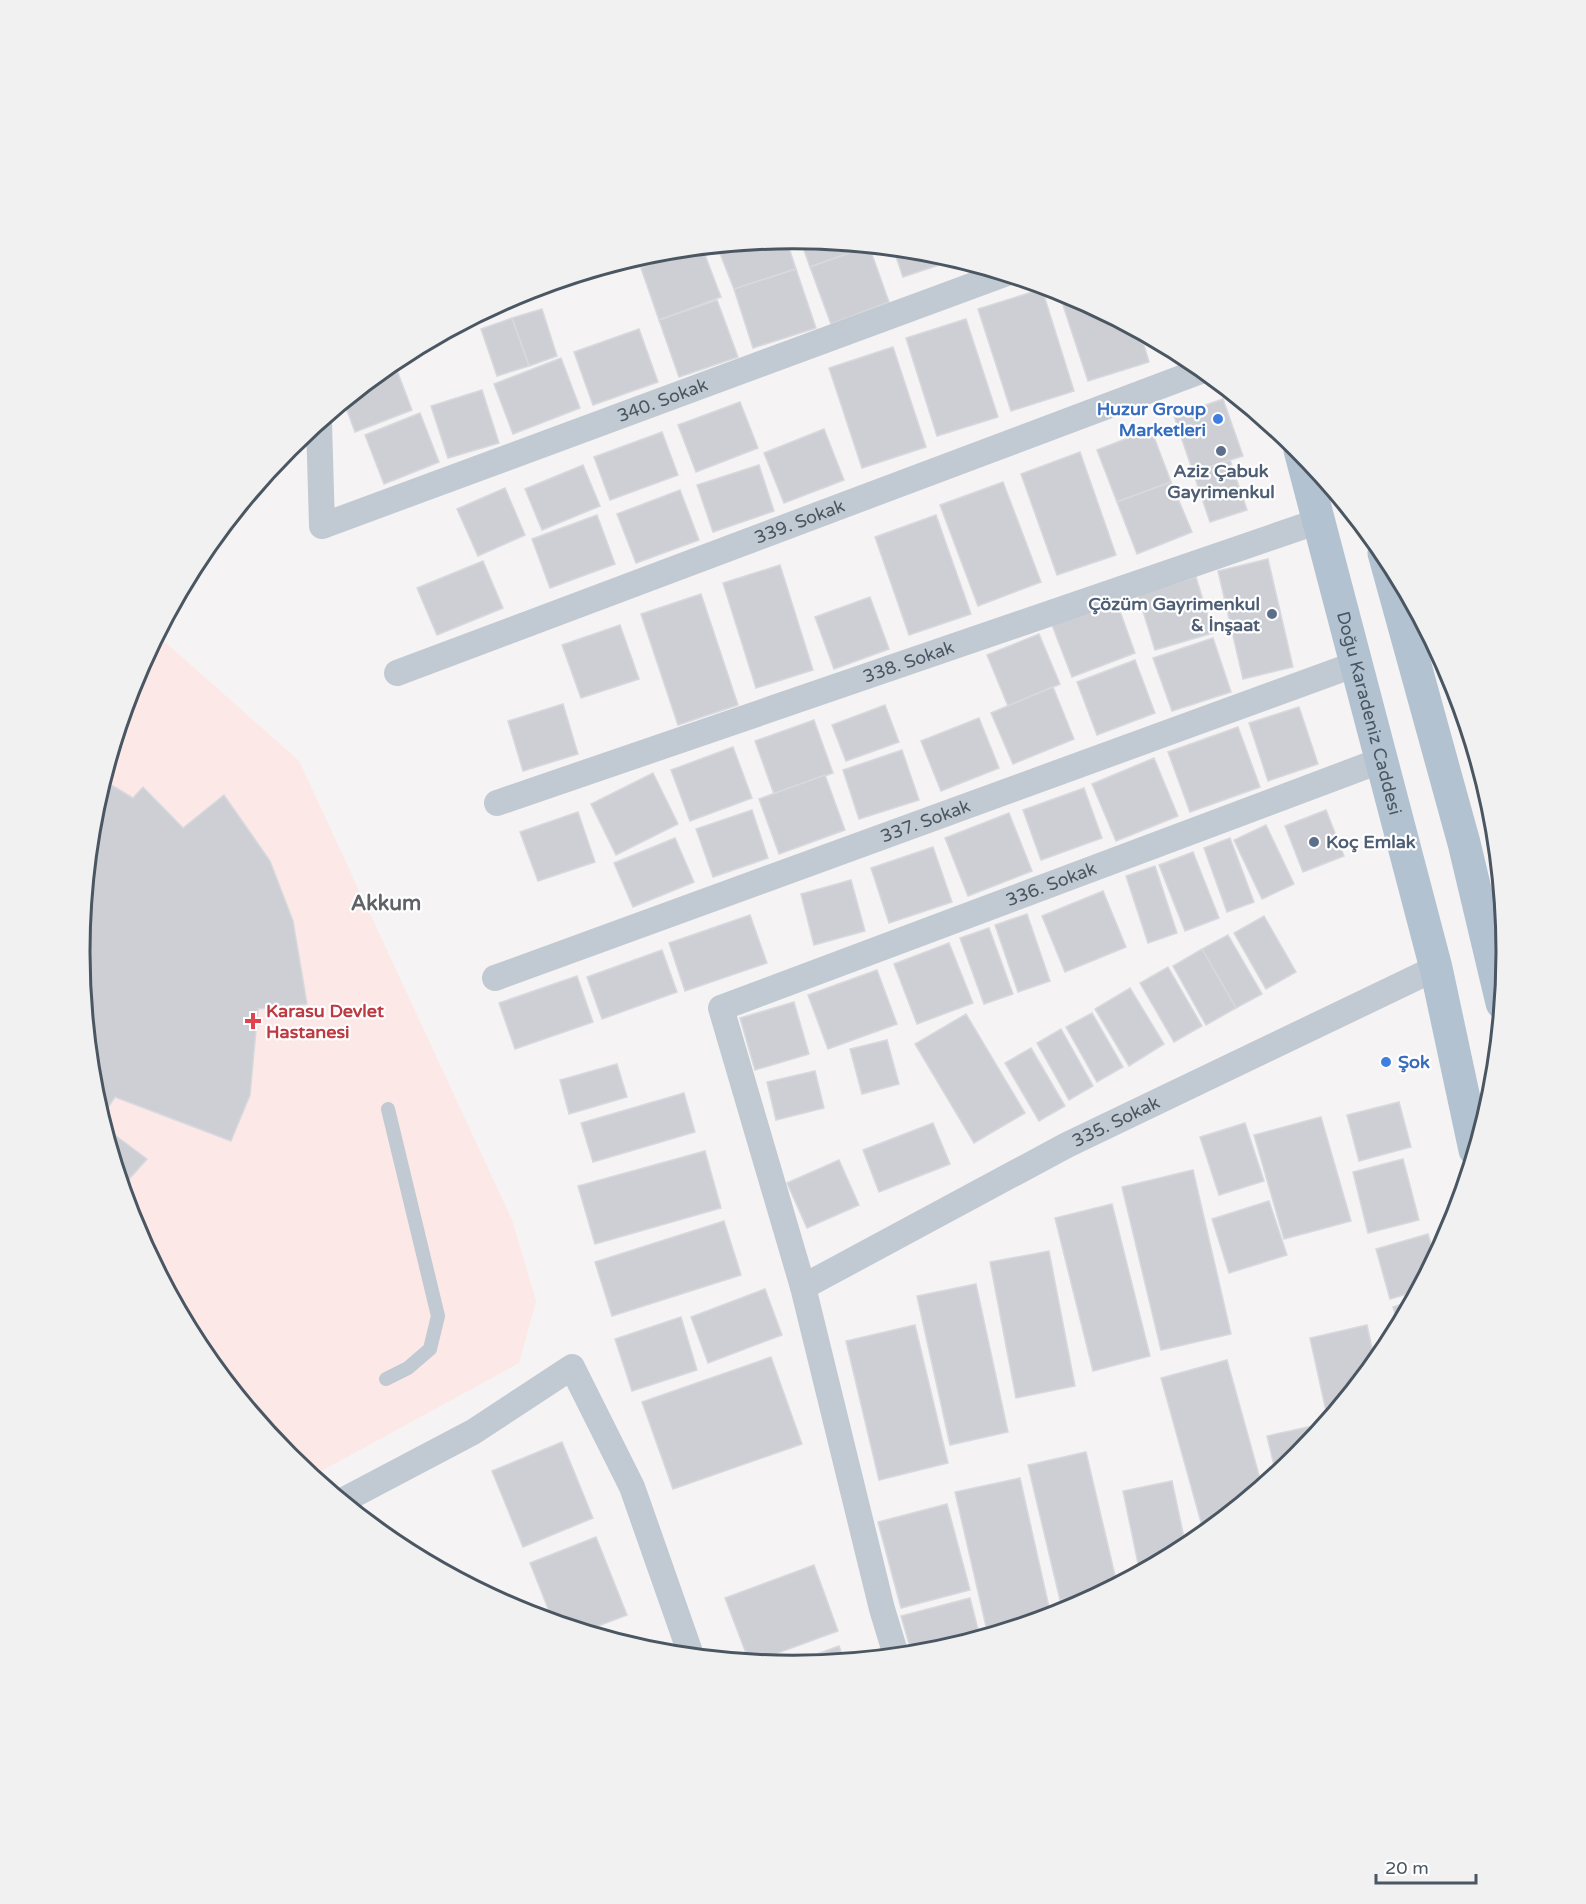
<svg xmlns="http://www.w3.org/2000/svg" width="1586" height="1904" viewBox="0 0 1586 1904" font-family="'Varela Round',sans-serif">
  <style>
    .medical { fill: #fce8e6 }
    .building { fill: #cdcfd5; stroke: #d7d9de; stroke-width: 1.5 }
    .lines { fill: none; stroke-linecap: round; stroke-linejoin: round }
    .lane { stroke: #c1cad2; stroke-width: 14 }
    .street { stroke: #c1cad2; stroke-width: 26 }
    .primary { stroke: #b3c2d1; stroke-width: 33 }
    .shop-dot { fill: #3f7fe0; stroke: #fff; stroke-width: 2 }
    .service-dot { fill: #5c6f8a; stroke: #fff; stroke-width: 2 }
    .health-dot { fill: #e0444e; stroke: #fff; stroke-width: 2 }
    .labels { text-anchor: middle; stroke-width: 4.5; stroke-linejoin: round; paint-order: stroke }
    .street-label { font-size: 18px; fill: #4a5661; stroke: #fff }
    .shop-label { font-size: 18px; font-weight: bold; fill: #366cbe; stroke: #fff; text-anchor: end }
    .service-label { font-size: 18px; font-weight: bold; fill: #4e5e75; stroke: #fff }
    .health-label { font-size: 18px; font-weight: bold; fill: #be3a42; stroke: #fff; text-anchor: start }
    .quarter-label { font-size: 21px; font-weight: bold; fill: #5f6368; stroke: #fff }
    .rim { fill: none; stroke: #4a5661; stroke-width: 3 }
  </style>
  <rect width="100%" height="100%" fill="#f5f3f3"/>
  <path class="medical" d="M 157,635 L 299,761 L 512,1220 L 536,1301 L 519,1363 L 312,1476 L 288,1456 L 200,1348 L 134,1225 L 93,1091 L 80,952 L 93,812 L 134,679 Z"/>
  <g class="building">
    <path d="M 786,239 L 796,269 L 734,289 L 717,246 Z"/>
    <path d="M 800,239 L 869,246 L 810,267 Z"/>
    <path d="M 869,246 L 889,302 L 831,324 L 810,267 Z"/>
    <path d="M 702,247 L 721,297 L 659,320 L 641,268 L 691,249 Z"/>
    <path d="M 893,248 L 933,252 L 950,258 L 951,261 L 903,277 Z"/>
    <path d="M 796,269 L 816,328 L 753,348 L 734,289 Z"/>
    <path d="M 1042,289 L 1074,391 L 1011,411 L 978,309 Z"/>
    <path d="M 1058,290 L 1066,293 L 1140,332 L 1149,362 L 1088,381 Z"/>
    <path d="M 717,300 L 738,357 L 679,377 L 659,320 Z"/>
    <path d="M 542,309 L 557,356 L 529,366 L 512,318 Z"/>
    <path d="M 512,318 L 529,366 L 497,376 L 481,329 Z"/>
    <path d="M 966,319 L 998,417 L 937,436 L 906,338 Z"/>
    <path d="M 639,329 L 658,382 L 593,405 L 574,352 Z"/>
    <path d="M 893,347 L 926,447 L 862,468 L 829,368 Z"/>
    <path d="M 561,358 L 580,408 L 513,434 L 494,384 Z"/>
    <path d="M 396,368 L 412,410 L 355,432 L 344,402 L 377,375 Z"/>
    <path d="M 482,390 L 499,443 L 448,458 L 431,406 Z"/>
    <path d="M 1223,399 L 1243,456 L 1193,472 L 1174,416 Z"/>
    <path d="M 740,402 L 758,448 L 696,472 L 678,425 Z"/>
    <path d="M 420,413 L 439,462 L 384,484 L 365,435 Z"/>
    <path d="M 824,429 L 844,480 L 784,503 L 764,453 Z"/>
    <path d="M 1151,429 L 1171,482 L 1117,502 L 1097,450 Z"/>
    <path d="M 662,432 L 678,475 L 610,500 L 594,457 Z"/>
    <path d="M 1080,452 L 1116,555 L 1057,575 L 1021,474 Z"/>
    <path d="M 1230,460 L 1247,510 L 1210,522 L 1193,472 Z"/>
    <path d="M 583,465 L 600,506 L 542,530 L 525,489 Z"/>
    <path d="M 759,465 L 774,511 L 713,532 L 697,485 Z"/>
    <path d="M 1003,482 L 1041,582 L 978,606 L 940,505 Z"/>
    <path d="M 1171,482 L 1192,532 L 1137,554 L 1117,502 Z"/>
    <path d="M 505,488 L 525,535 L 478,556 L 457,509 Z"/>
    <path d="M 680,490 L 699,540 L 636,563 L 617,514 Z"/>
    <path d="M 597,515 L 615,564 L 550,588 L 532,539 Z"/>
    <path d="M 936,515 L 971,614 L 909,635 L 875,537 Z"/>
    <path d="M 1268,559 L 1293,667 L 1243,679 L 1218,571 Z"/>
    <path d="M 483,561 L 503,608 L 437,635 L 417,588 Z"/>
    <path d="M 780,565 L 813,670 L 756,688 L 723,583 Z"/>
    <path d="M 1196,577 L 1213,633 L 1155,650 L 1138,595 Z"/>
    <path d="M 701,594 L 738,705 L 678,725 L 641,614 Z"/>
    <path d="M 870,597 L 889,649 L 834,669 L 815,617 Z"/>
    <path d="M 1116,600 L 1135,653 L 1072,677 L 1052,625 Z"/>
    <path d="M 620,625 L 639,679 L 581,698 L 562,645 Z"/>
    <path d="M 1039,634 L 1060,684 L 1008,706 L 987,655 Z"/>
    <path d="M 1213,638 L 1231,692 L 1172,711 L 1153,658 Z"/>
    <path d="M 1135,660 L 1155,713 L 1097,735 L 1077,682 Z"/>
    <path d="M 1053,687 L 1074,739 L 1013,764 L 991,713 Z"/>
    <path d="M 563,704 L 578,754 L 523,771 L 508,721 Z"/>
    <path d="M 885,705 L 899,742 L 846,761 L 832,725 Z"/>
    <path d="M 1299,707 L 1318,764 L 1268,781 L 1249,723 Z"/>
    <path d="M 979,718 L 999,768 L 941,791 L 921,741 Z"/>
    <path d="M 814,720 L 833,773 L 774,794 L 755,741 Z"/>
    <path d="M 1238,727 L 1260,787 L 1190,812 L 1168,752 Z"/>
    <path d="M 733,747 L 752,798 L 690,821 L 671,770 Z"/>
    <path d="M 902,750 L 919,800 L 859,819 L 843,770 Z"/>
    <path d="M 1154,758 L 1178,816 L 1116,841 L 1092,784 Z"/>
    <path d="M 653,773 L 678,824 L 616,855 L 591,804 Z"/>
    <path d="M 825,775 L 845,830 L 779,854 L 759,799 Z"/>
    <path d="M 103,780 L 133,798 L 143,787 L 183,828 L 224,795 L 270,861 L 293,921 L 307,1004 L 258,1009 L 250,1095 L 231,1141 L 115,1097 L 101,1118 L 93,1091 L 80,952 L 93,812 Z"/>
    <path d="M 1084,788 L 1102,838 L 1041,860 L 1023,810 Z"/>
    <path d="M 752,810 L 768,858 L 713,877 L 696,829 Z"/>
    <path d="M 1326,810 L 1344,856 L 1303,872 L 1285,826 Z"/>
    <path d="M 578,812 L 595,862 L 538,881 L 520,832 Z"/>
    <path d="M 1009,813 L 1032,871 L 968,896 L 945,838 Z"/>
    <path d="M 1266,825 L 1294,884 L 1262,899 L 1234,840 Z"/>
    <path d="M 675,838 L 694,882 L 633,907 L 614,863 Z"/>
    <path d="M 1230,838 L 1254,902 L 1227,912 L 1204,848 Z"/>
    <path d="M 933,847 L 952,902 L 889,923 L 871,868 Z"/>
    <path d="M 1193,852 L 1219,918 L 1185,931 L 1159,865 Z"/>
    <path d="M 1155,866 L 1177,933 L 1148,943 L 1126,876 Z"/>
    <path d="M 851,880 L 865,931 L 814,945 L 801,894 Z"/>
    <path d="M 1103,891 L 1126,947 L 1065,972 L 1042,916 Z"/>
    <path d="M 1027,914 L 1050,981 L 1018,992 L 995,925 Z"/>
    <path d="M 750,915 L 767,963 L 685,991 L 669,943 Z"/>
    <path d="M 1264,916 L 1296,972 L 1266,989 L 1234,933 Z"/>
    <path d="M 989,928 L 1013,994 L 984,1004 L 960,938 Z"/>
    <path d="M 1228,935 L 1262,994 L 1236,1008 L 1202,949 Z"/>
    <path d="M 949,943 L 973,1003 L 917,1024 L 894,964 Z"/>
    <path d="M 1202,949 L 1236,1008 L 1206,1025 L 1173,966 Z"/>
    <path d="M 662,950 L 677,992 L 602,1019 L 587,977 Z"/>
    <path d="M 1168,967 L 1202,1026 L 1174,1042 L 1140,983 Z"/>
    <path d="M 877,970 L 897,1024 L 828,1049 L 808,995 Z"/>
    <path d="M 577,976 L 593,1022 L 515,1049 L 499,1003 Z"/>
    <path d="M 1130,988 L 1164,1044 L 1129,1066 L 1095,1009 Z"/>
    <path d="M 794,1002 L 809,1054 L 755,1070 L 740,1018 Z"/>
    <path d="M 1092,1013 L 1123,1067 L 1097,1082 L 1066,1027 Z"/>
    <path d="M 966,1014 L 1025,1113 L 974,1143 L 915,1044 Z"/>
    <path d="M 1061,1029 L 1093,1086 L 1069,1100 L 1037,1043 Z"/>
    <path d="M 887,1040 L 899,1084 L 862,1094 L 850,1049 Z"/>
    <path d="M 1031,1048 L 1065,1106 L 1039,1121 L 1005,1063 Z"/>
    <path d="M 617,1064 L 627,1097 L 569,1114 L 560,1080 Z"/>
    <path d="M 815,1071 L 824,1108 L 776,1120 L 767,1082 Z"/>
    <path d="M 684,1093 L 695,1132 L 593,1162 L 581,1123 Z"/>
    <path d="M 1399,1102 L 1411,1147 L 1359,1161 L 1347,1115 Z"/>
    <path d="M 1321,1117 L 1351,1221 L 1284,1239 L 1254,1135 Z"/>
    <path d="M 933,1123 L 950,1164 L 879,1192 L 863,1150 Z"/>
    <path d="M 1245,1123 L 1264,1181 L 1219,1195 L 1200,1137 Z"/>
    <path d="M 104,1127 L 147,1159 L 122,1187 Z"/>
    <path d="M 705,1151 L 721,1208 L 595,1244 L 578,1186 Z"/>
    <path d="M 1403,1159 L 1419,1220 L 1368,1233 L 1353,1172 Z"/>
    <path d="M 839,1160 L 859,1205 L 807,1228 L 787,1183 Z"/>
    <path d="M 1193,1170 L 1231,1334 L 1161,1350 L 1122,1187 Z"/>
    <path d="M 1269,1201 L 1287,1255 L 1229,1273 L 1212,1219 Z"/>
    <path d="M 1112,1204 L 1150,1356 L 1093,1371 L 1055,1218 Z"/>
    <path d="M 724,1221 L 741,1275 L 612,1316 L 595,1262 Z"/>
    <path d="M 1428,1234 L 1435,1258 L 1417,1291 L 1390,1299 L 1376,1249 Z"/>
    <path d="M 1049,1251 L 1075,1386 L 1016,1398 L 990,1262 Z"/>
    <path d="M 976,1284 L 1008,1432 L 950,1445 L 917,1296 Z"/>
    <path d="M 765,1289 L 782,1335 L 708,1363 L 691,1317 Z"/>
    <path d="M 1412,1301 L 1399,1325 L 1393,1307 Z"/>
    <path d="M 681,1317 L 697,1370 L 632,1391 L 615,1339 Z"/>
    <path d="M 915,1325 L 948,1463 L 879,1480 L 846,1341 Z"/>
    <path d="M 1367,1325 L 1375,1362 L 1328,1420 L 1310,1338 Z"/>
    <path d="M 771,1357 L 802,1444 L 673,1489 L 642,1402 Z"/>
    <path d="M 1227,1360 L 1262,1486 L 1204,1533 L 1161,1378 Z"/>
    <path d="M 1322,1424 L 1322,1426 L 1297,1457 L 1276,1474 L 1267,1436 Z"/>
    <path d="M 562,1442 L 593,1518 L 523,1547 L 492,1471 Z"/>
    <path d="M 1086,1452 L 1117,1584 L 1107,1590 L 1060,1600 L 1028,1465 Z"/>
    <path d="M 1020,1478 L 1051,1616 L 988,1635 L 955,1492 Z"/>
    <path d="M 1172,1481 L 1186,1547 L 1152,1565 L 1139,1568 L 1123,1491 Z"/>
    <path d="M 947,1504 L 970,1590 L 901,1608 L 878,1522 Z"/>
    <path d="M 596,1537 L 627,1615 L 585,1631 L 553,1621 L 530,1563 Z"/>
    <path d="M 814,1565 L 838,1631 L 753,1662 L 749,1661 L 725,1598 Z"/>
    <path d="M 970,1598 L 980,1637 L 932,1652 L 912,1654 L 901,1616 Z"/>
    <path d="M 839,1646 L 844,1660 L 787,1665 Z"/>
  </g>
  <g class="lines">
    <path class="lane" d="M 386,1379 L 408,1368 L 430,1349 L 438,1316 L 388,1109"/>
    <g class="street">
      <path id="s1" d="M 319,423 L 322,526 L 1004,274"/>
      <path id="s2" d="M 397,673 L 1203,370"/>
      <path id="s3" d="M 497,803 L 1319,521"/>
      <path id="s4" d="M 495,978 L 1356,664"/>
      <path id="s5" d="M 803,1287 L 1067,1145 L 1436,968"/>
      <path d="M 342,1501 L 473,1432 L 572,1367 L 632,1487 L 691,1655"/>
      <path id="s6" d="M 896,1655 L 882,1609 L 803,1287 L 721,1008 L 1382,760"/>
    </g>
    <g class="primary">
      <path id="s7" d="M 1300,450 L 1436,968 L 1475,1150"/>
      <path d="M 1384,553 L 1464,843 L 1502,1003"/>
    </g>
  </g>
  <g class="shop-dot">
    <circle cx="1218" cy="419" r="6"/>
    <circle cx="1386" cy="1062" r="6"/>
  </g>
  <g class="service-dot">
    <circle cx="1221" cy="451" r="6"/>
    <circle cx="1272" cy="614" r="6"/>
    <circle cx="1314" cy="842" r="6"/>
  </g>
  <path class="health-dot" d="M250 1012h6v6h6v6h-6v6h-6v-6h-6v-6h6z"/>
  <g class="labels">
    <g class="street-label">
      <text dy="6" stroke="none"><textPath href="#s1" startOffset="466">340. Sokak</textPath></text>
      <text dy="6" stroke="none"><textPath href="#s2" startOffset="430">339. Sokak</textPath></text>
      <text dy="6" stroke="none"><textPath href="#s3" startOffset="435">338. Sokak</textPath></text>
      <text dy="6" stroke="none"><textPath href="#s7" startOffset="272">Doğu Karadeniz Caddesi</textPath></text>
      <text dy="6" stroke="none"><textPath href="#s4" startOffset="458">337. Sokak</textPath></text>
      <text dy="6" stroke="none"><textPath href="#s6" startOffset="1023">336. Sokak</textPath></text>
      <text dy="6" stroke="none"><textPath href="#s5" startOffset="354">335. Sokak</textPath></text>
    </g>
    <g class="shop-label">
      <text x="1206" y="415">Huzur Group<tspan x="1206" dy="21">Marketleri</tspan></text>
      <text x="1398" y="1068" text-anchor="start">Şok</text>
    </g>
    <g class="service-label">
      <text x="1221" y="477">Aziz Çabuk<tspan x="1221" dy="21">Gayrimenkul</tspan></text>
      <text x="1260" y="610" text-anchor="end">Çözüm Gayrimenkul<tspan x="1260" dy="21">&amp; İnşaat</tspan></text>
      <text x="1326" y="848" text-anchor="start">Koç Emlak</text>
    </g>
    <g class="health-label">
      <text x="266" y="1017">Karasu Devlet<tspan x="266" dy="21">Hastanesi</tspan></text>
    </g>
    <g class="quarter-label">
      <text x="386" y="910">Akkum</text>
    </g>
  </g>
  <path d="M0 0H1586V1904H0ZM90 952a703 703 0 1 1 1406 0a703 703 0 1 1-1406 0Z" fill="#f1f1f2" fill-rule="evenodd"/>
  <path class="rim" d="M90 952a703 703 0 1 1 1406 0a703 703 0 1 1-1406 0Z"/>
  <path d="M1376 1874v9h100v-9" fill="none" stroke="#4a5661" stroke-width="3"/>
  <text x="1385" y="1874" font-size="18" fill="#4a5661" stroke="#ffffff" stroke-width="4.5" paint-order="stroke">20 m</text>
</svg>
